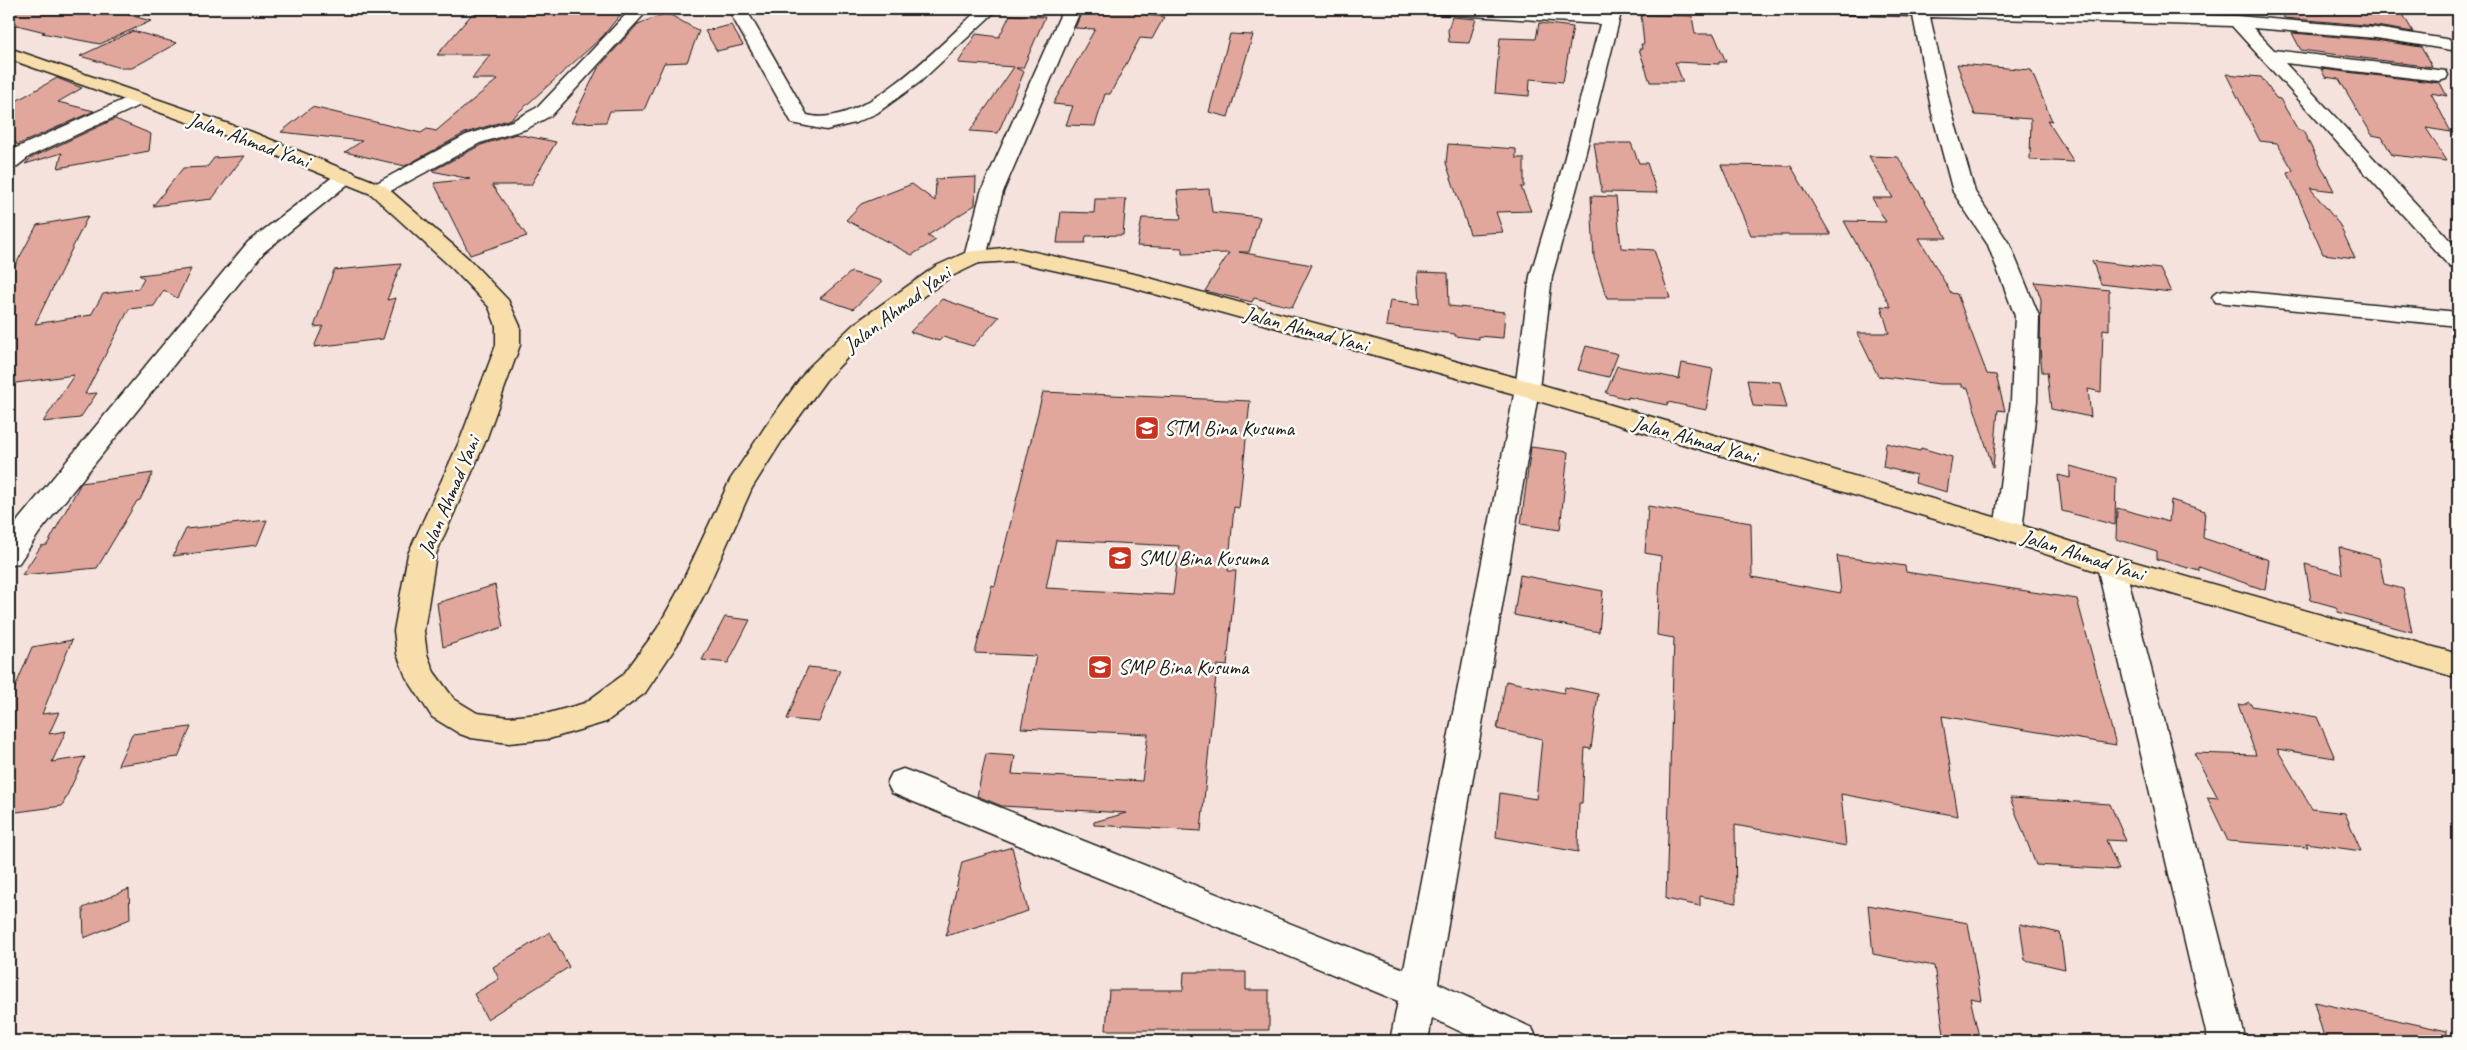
<svg xmlns="http://www.w3.org/2000/svg" width="2467" height="1050" viewBox="0 0 2467 1050" font-family="Caveat,sans-serif">
  <style>
    .building { fill: #e1a79d; stroke: #1c1c1c; fill-rule: evenodd }
    .lines { fill: none; stroke-linecap: round; stroke-linejoin: round }
    .minor-casing { stroke: #1c1c1c; stroke-width: 3 }
    .highway-casing { stroke: #1c1c1c; stroke-width: 3 }
    .minor { fill: #fdfcf7; fill-rule: evenodd }
    .highway { fill: #f8deab; fill-rule: evenodd }
    .labels { text-anchor: middle; stroke-width: 5; stroke-linejoin: round; paint-order: stroke }
    .street-label { font-size: 21px; fill: #1c1c1c; stroke: #fdfcf7 }
    .poi-label { font-size: 21px; fill: #1c1c1c; stroke: #fdfcf7; text-anchor: start }
  </style>
  <rect width="100%" height="100%" fill="#f5e2dc"/>
  <filter id="ink" filterUnits="userSpaceOnUse"><feTurbulence type="fractalNoise" baseFrequency=".02" numOctaves="2"/><feDisplacementMap in="SourceGraphic" scale="10" xChannelSelector="R" yChannelSelector="G"/><feConvolveMatrix kernelMatrix="1 2 1 2 8 2 1 2 1" color-interpolation-filters="sRGB"/></filter>
  <g filter="url(#ink)">
    <g class="building">
      <path d="M 9,9 L 107,9 L 151,21 L 100,44 L 42,33 L 45,32 L 9,23 Z"/>
      <path d="M 556,9 L 625,9 L 602,37 L 511,119 L 465,133 L 405,166 L 345,152 L 362,141 L 281,132 L 312,107 L 421,133 L 427,129 L 436,131 L 498,79 L 472,79 L 490,55 L 437,55 L 472,14 L 551,14 Z"/>
      <path d="M 1083,9 L 1149,9 L 1146,15 L 1164,17 L 1152,39 L 1140,38 L 1110,94 L 1105,94 L 1095,126 L 1066,125 L 1073,106 L 1053,104 L 1095,29 L 1075,28 Z"/>
      <path d="M 2279,9 L 2400,9 L 2413,32 L 2376,26 L 2284,18 Z"/>
      <path d="M 667,13 L 699,31 L 687,62 L 664,63 L 644,110 L 610,111 L 606,122 L 571,123 L 598,68 L 638,24 Z"/>
      <path d="M 1010,15 L 1045,17 L 1023,68 L 1016,68 L 1024,72 L 998,133 L 970,131 L 1014,67 L 958,63 L 976,34 L 999,37 Z"/>
      <path d="M 1641,15 L 1692,16 L 1695,34 L 1714,34 L 1726,62 L 1719,62 L 1719,64 L 1675,62 L 1683,82 L 1650,82 L 1639,49 L 1642,49 L 1641,44 L 1644,44 Z"/>
      <path d="M 1452,17 L 1476,19 L 1469,43 L 1449,42 L 1448,30 Z"/>
      <path d="M 1539,23 L 1573,27 L 1563,82 L 1530,79 L 1529,96 L 1495,93 L 1500,38 L 1536,39 Z"/>
      <path d="M 731,25 L 743,45 L 717,51 L 705,31 Z"/>
      <path d="M 133,31 L 177,43 L 132,68 L 121,68 L 80,56 Z"/>
      <path d="M 2292,33 L 2376,40 L 2421,47 L 2432,67 L 2301,50 Z"/>
      <path d="M 1230,34 L 1253,35 L 1228,117 L 1209,112 Z"/>
      <path d="M 1957,64 L 2031,70 L 2052,121 L 2047,120 L 2074,162 L 2030,160 L 2031,119 L 1975,115 Z"/>
      <path d="M 2321,69 L 2440,83 L 2447,96 L 2431,93 L 2451,132 L 2426,128 L 2447,161 L 2392,155 L 2382,137 L 2372,135 L 2339,79 L 2325,77 Z"/>
      <path d="M 2226,74 L 2261,77 L 2276,98 L 2280,99 L 2298,130 L 2303,131 L 2334,191 L 2310,188 L 2339,224 L 2355,258 L 2323,254 L 2288,173 L 2293,170 L 2277,143 L 2260,141 Z"/>
      <path d="M 57,78 L 82,88 L 58,102 L 94,111 L 17,145 L 16,142 L 9,147 L 9,105 Z"/>
      <path d="M 115,119 L 151,134 L 149,151 L 58,168 L 62,153 L 25,164 L 31,158 Z"/>
      <path d="M 516,134 L 556,142 L 531,185 L 492,185 L 527,236 L 470,255 L 434,183 L 470,179 L 432,171 L 481,145 Z"/>
      <path d="M 1594,143 L 1631,143 L 1639,163 L 1647,163 L 1657,193 L 1602,192 Z"/>
      <path d="M 1448,144 L 1516,149 L 1516,158 L 1524,158 L 1524,187 L 1521,187 L 1531,211 L 1496,212 L 1503,232 L 1470,234 L 1446,163 Z"/>
      <path d="M 244,156 L 212,199 L 153,206 L 183,168 L 207,167 L 214,158 Z"/>
      <path d="M 1869,156 L 1898,157 L 1947,238 L 1919,238 L 1951,293 L 1957,294 L 1987,374 L 1996,375 L 2005,411 L 1998,410 L 1993,468 L 1968,388 L 1962,387 L 1962,384 L 1940,384 L 1878,376 L 1857,333 L 1889,333 L 1881,306 L 1891,307 L 1844,221 L 1886,222 L 1872,198 L 1893,198 Z"/>
      <path d="M 1721,165 L 1791,166 L 1831,235 L 1751,235 Z"/>
      <path d="M 976,177 L 975,205 L 927,236 L 936,240 L 912,255 L 846,220 L 861,204 L 912,184 L 935,201 L 936,179 Z"/>
      <path d="M 1209,189 L 1212,212 L 1260,217 L 1249,252 L 1239,252 L 1312,265 L 1292,307 L 1254,298 L 1252,302 L 1205,291 L 1229,253 L 1182,254 L 1182,248 L 1137,246 L 1142,218 L 1181,219 L 1177,191 Z"/>
      <path d="M 1591,196 L 1616,197 L 1621,248 L 1654,250 L 1670,298 L 1607,298 L 1594,258 Z"/>
      <path d="M 1095,199 L 1126,199 L 1123,235 L 1086,236 L 1085,243 L 1057,243 L 1061,212 L 1094,213 Z"/>
      <path d="M 88,216 L 35,324 L 91,315 L 103,294 L 138,289 L 144,278 L 139,275 L 191,269 L 177,298 L 164,290 L 154,306 L 129,309 L 85,394 L 97,393 L 80,418 L 43,422 L 74,375 L 9,384 L 9,277 L 37,225 Z"/>
      <path d="M 2092,261 L 2160,269 L 2171,292 L 2101,284 Z"/>
      <path d="M 401,264 L 387,300 L 396,298 L 383,339 L 314,347 L 323,326 L 314,327 L 334,270 Z"/>
      <path d="M 851,272 L 883,281 L 853,309 L 820,298 Z"/>
      <path d="M 1418,272 L 1448,273 L 1449,306 L 1505,312 L 1503,338 L 1479,336 L 1479,339 L 1455,336 L 1455,334 L 1386,326 L 1390,300 L 1420,304 Z"/>
      <path d="M 2035,282 L 2109,290 L 2109,330 L 2103,329 L 2101,392 L 2088,389 L 2091,417 L 2051,409 L 2047,372 L 2042,372 L 2040,348 L 2041,299 Z"/>
      <path d="M 942,299 L 971,309 L 999,317 L 973,346 L 943,337 L 939,341 L 910,332 Z"/>
      <path d="M 1586,346 L 1618,354 L 1609,377 L 1578,370 Z"/>
      <path d="M 1682,363 L 1713,369 L 1706,410 L 1668,402 L 1667,405 L 1628,397 L 1628,399 L 1606,393 L 1617,366 L 1679,379 Z"/>
      <path d="M 1747,380 L 1780,382 L 1787,408 L 1753,406 Z"/>
      <path d="M 1043,392 L 1250,401 L 1239,508 L 1234,507 L 1228,571 L 1236,571 L 1227,666 L 1217,665 L 1201,831 L 1094,825 L 1094,822 L 1126,813 L 1002,806 L 977,796 L 986,754 L 1015,756 L 1012,774 L 1142,781 L 1148,734 L 1021,728 L 1036,656 L 975,653 L 992,585 L 995,586 ZM 1056,540 L 1179,546 L 1173,595 L 1046,588 Z"/>
      <path d="M 1886,443 L 1920,451 L 1921,448 L 1952,457 L 1947,492 L 1915,483 L 1916,475 L 1883,467 Z"/>
      <path d="M 1531,447 L 1568,452 L 1560,530 L 1521,524 Z"/>
      <path d="M 2070,466 L 2116,478 L 2115,525 L 2062,511 L 2058,475 L 2070,478 Z"/>
      <path d="M 153,473 L 140,500 L 137,501 L 97,568 L 22,575 L 41,546 L 47,545 L 81,483 Z"/>
      <path d="M 2171,500 L 2205,511 L 2203,538 L 2269,560 L 2265,590 L 2199,567 L 2199,571 L 2157,559 L 2157,551 L 2116,539 L 2117,508 L 2169,522 Z"/>
      <path d="M 1648,506 L 1751,523 L 1752,577 L 1841,593 L 1837,556 L 1905,566 L 1906,572 L 2077,599 L 2116,745 L 1942,716 L 1958,816 L 1841,794 L 1846,846 L 1735,825 L 1736,903 L 1700,896 L 1700,906 L 1666,899 L 1674,638 L 1657,635 L 1661,556 L 1645,553 Z"/>
      <path d="M 267,520 L 257,545 L 173,556 L 186,529 Z"/>
      <path d="M 2339,547 L 2379,558 L 2384,584 L 2403,589 L 2412,632 L 2338,612 L 2336,607 L 2311,600 L 2305,564 L 2342,574 Z"/>
      <path d="M 1520,575 L 1603,591 L 1599,632 L 1514,615 Z"/>
      <path d="M 495,585 L 503,627 L 443,647 L 437,603 Z"/>
      <path d="M 725,617 L 750,620 L 728,663 L 702,660 Z"/>
      <path d="M 72,640 L 42,714 L 59,712 L 49,734 L 66,731 L 52,762 L 85,757 L 62,806 L 9,813 L 9,702 L 32,647 Z"/>
      <path d="M 808,667 L 840,670 L 819,722 L 787,719 Z"/>
      <path d="M 1506,681 L 1564,693 L 1565,687 L 1598,694 L 1591,749 L 1585,748 L 1582,803 L 1579,803 L 1578,852 L 1496,837 L 1500,793 L 1536,799 L 1542,739 L 1497,729 Z"/>
      <path d="M 2249,702 L 2252,706 L 2317,717 L 2335,758 L 2277,749 L 2312,809 L 2345,813 L 2361,851 L 2306,843 L 2308,847 L 2228,841 L 2207,797 L 2218,798 L 2194,753 L 2256,755 L 2238,704 L 2243,705 Z"/>
      <path d="M 191,727 L 178,757 L 118,765 L 132,734 Z"/>
      <path d="M 2010,798 L 2110,804 L 2126,841 L 2106,840 L 2119,870 L 2036,865 Z"/>
      <path d="M 1012,847 L 1028,911 L 946,936 L 962,862 Z"/>
      <path d="M 129,889 L 130,919 L 84,938 L 83,908 Z"/>
      <path d="M 1868,905 L 1968,923 L 1981,1000 L 1970,998 L 1980,1041 L 1945,1041 L 1934,966 L 1873,954 Z"/>
      <path d="M 2020,924 L 2060,933 L 2065,969 L 2025,960 Z"/>
      <path d="M 550,932 L 569,967 L 487,1019 L 474,994 L 499,979 L 493,967 Z"/>
      <path d="M 1184,972 L 1246,972 L 1246,990 L 1269,990 L 1269,1030 L 1106,1030 L 1109,990 L 1183,990 Z"/>
      <path d="M 2314,1002 L 2447,1031 L 2446,1041 L 2325,1041 Z"/>
    </g>
    <g class="lines">
      <defs>
        <g id="minor">
          <path d="M 631,9 L 649,9 L 552,115 L 526,129 L 480,143 L 385,194 L 378,196 L 371,194 L 368,190 L 371,186 L 466,135 L 512,121 L 538,107 Z"/>
          <path d="M 728,9 L 746,9 L 807,115 C 862,130 941,44 979,9 L 998,9 L 920,82 L 877,113 L 855,123 L 826,130 L 792,123 Z"/>
          <path d="M 1063,9 L 1081,9 L 1003,192 L 986,257 L 983,262 L 975,264 L 967,262 L 964,257 L 981,192 Z"/>
          <path d="M 1432,9 L 1525,9 L 1603,13 L 1604,9 L 1622,9 L 1577,187 L 1552,276 L 1539,389 L 1438,983 L 1532,1028 L 1538,1041 L 1480,1041 L 1432,1018 L 1428,1041 L 1390,1041 L 1398,1001 L 892,793 L 887,783 L 892,773 L 903,769 L 914,773 L 1404,969 L 1515,389 L 1530,276 L 1557,187 L 1600,24 L 1441,14 L 1435,13 Z"/>
          <path d="M 1830,9 L 2005,9 L 2237,16 L 2376,28 L 2458,41 L 2458,51 L 2376,38 L 2253,28 L 2274,50 L 2446,71 L 2448,75 L 2446,79 L 2439,81 L 2285,63 L 2458,249 L 2458,269 L 2450,267 L 2232,26 L 1930,17 L 1952,113 L 1975,192 L 2010,245 L 2039,316 L 2037,401 L 2022,531 L 2018,538 L 2008,541 L 1998,538 L 1994,531 L 2011,401 L 2015,316 L 1988,245 L 1953,192 L 1932,113 L 1913,16 L 1839,14 L 1833,13 Z"/>
          <path d="M 138,93 L 145,95 L 148,99 L 145,103 L 30,156 L 16,167 L 9,169 L 9,153 L 16,148 Z"/>
          <path d="M 346,170 L 353,172 L 356,176 L 353,180 L 264,252 L 39,533 L 19,563 L 9,566 L 9,534 L 19,519 L 248,242 L 339,172 Z"/>
          <path d="M 2224,290 L 2458,312 L 2458,326 L 2216,302 L 2212,297 L 2216,292 Z"/>
          <path d="M 2111,556 L 2121,559 L 2125,566 L 2246,1041 L 2208,1041 L 2097,566 L 2101,559 Z"/>
        </g>
        <path id="highway" d="M 9,48 L 252,132 L 385,186 L 469,259 L 508,300 L 520,326 L 520,345 L 486,440 L 436,554 L 424,631 L 427,654 L 434,672 L 454,699 L 477,713 L 509,717 L 549,713 L 585,703 L 623,675 L 657,629 L 678,591 L 730,480 L 765,427 L 808,368 L 854,324 L 936,266 L 967,252 L 1012,247 L 1138,275 L 1536,383 L 2018,524 L 2117,557 L 2458,654 L 2458,678 L 2111,576 L 1998,538 L 1518,395 L 1126,286 L 1012,261 L 979,263 L 952,276 L 870,334 L 826,380 L 783,439 L 752,488 L 706,591 L 677,645 L 645,693 L 606,722 L 549,739 L 509,743 L 471,738 L 460,734 L 432,717 L 406,677 L 397,654 L 394,631 L 408,554 L 460,440 L 496,345 L 496,326 L 489,307 L 453,269 L 371,194 L 238,140 L 9,59 Z"/>
      </defs>
      <use href="#minor" class="minor-casing"/>
      <use href="#highway" class="highway-casing"/>
      <use href="#minor" class="minor"/>
      <use href="#highway" class="highway"/>
    </g>
  </g>
  <defs>
    <symbol id="school-square" viewBox="-11 -11 22 22"><rect x="-9" y="-9" width="18" height="18" rx="4" fill="#c8321e" stroke="#fdfcf7"/><path d="M0-5L7-2L0 1L-7-2ZM-4 1L0 2.5L4 1V4Q0 6-4 4Z" fill="#fff"/></symbol>
  </defs>
  <g fill-rule="evenodd">
    <use href="#school-square" x="1133" y="414" width="28" height="28"/>
    <use href="#school-square" x="1106" y="544" width="28" height="28"/>
    <use href="#school-square" x="1086" y="653" width="28" height="28"/>
  </g>
  <g class="labels">
    <g class="street-label">
      <text transform="translate(249 140) rotate(20)" y="7">Jalan Ahmad Yani</text>
      <text transform="translate(897 309) rotate(-37)" y="7">Jalan Ahmad Yani</text>
      <text transform="translate(1306 329) rotate(15)" y="7">Jalan Ahmad Yani</text>
      <text transform="translate(1695 439) rotate(16)" y="7">Jalan Ahmad Yani</text>
      <text transform="translate(449 496) rotate(-67)" y="7">Jalan Ahmad Yani</text>
      <text transform="translate(2083 555) rotate(18)" y="7">Jalan Ahmad Yani</text>
    </g>
    <g class="poi-label">
      <text x="1164" y="435">STM Bina Kusuma</text>
      <text x="1138" y="565">SMU Bina Kusuma</text>
      <text x="1118" y="674">SMP Bina Kusuma</text>
    </g>
  </g>
  <rect width="2467" height="1050" fill="none" stroke="#fdfcf7" stroke-width="30"/>
  <rect x="15" y="15" width="2437" height="1020" fill="none" stroke="#1c1c1c" stroke-width="2" filter="url(#ink)"/>
</svg>
